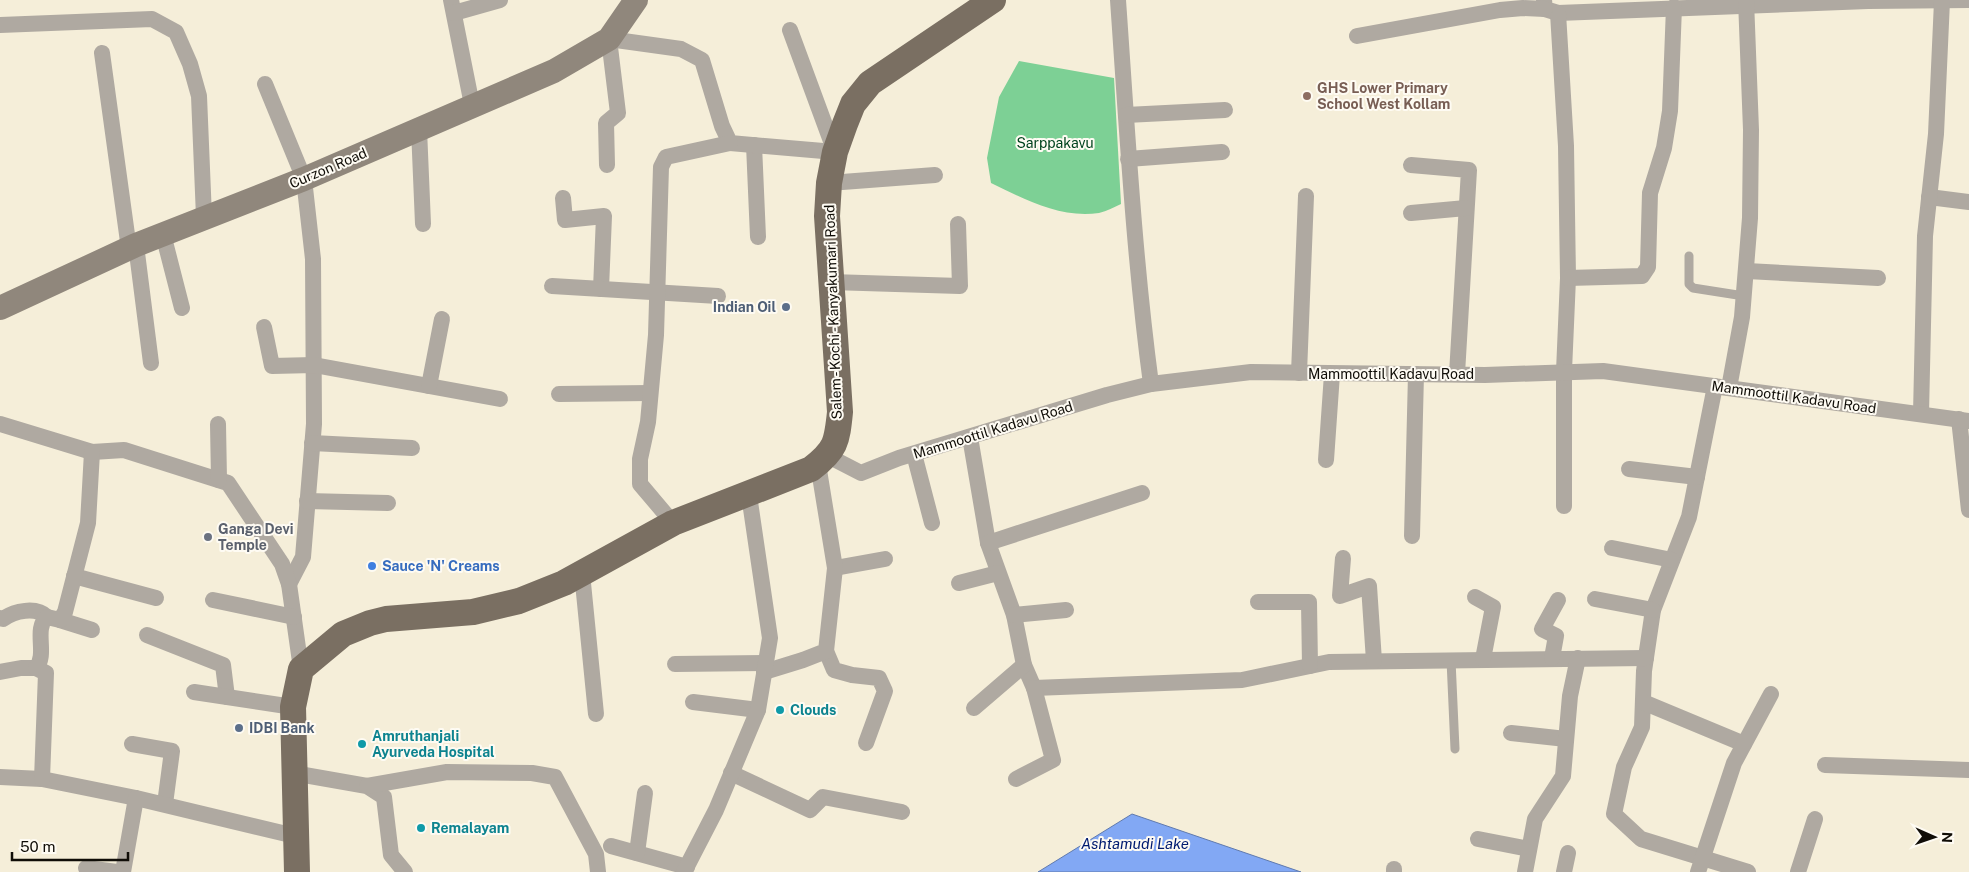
<svg xmlns="http://www.w3.org/2000/svg" width="1969" height="872" viewBox="0 0 1969 872" font-family="'Public Sans',sans-serif">
  <style>
    .forest { fill: #7dd095 }
    .water { fill: #82a8f4; stroke: #607aad }
    .lines { fill: none; stroke-linecap: round; stroke-linejoin: round }
    .service { stroke: #afa9a1; stroke-width: 9 }
    .minor { stroke: #afa9a1; stroke-width: 16 }
    .secondary { stroke: #90877c; stroke-width: 24 }
    .primary { stroke: #7a6f62; stroke-width: 26 }
    .education-dot { fill: #8d6e63; stroke: #fefbf3; stroke-width: 2 }
    .service-dot { fill: #5c6f8a; stroke: #fefbf3; stroke-width: 2 }
    .worship-dot { fill: #6b7280; stroke: #fefbf3; stroke-width: 2 }
    .shop-dot { fill: #3f7fe0; stroke: #fefbf3; stroke-width: 2 }
    .culture-dot { fill: #0f9aa8; stroke: #fefbf3; stroke-width: 2 }
    .labels { text-anchor: middle; stroke-width: 4; stroke-linejoin: round; paint-order: stroke }
    .education-label { font-size: 14px; font-weight: bold; fill: #785e54; stroke: #fefbf3; text-anchor: start }
    .park-label { font-size: 14px; fill: #00431e; stroke: #fefbf3 }
    .street-label { font-size: 14px; fill: #100d07; stroke: #fefbf3 }
    .service-label { font-size: 14px; font-weight: bold; fill: #4e5e75; stroke: #fefbf3; text-anchor: end }
    .worship-label { font-size: 14px; font-weight: bold; fill: #5b616d; stroke: #fefbf3; text-anchor: start }
    .shop-label { font-size: 14px; font-weight: bold; fill: #366cbe; stroke: #fefbf3; text-anchor: start }
    .culture-label { font-size: 14px; font-weight: bold; fill: #0d838f; stroke: #fefbf3; text-anchor: start }
    .water-label { font-size: 15px; font-style: italic; fill: #001b70; stroke: #fefbf3 }
  </style>
  <rect width="100%" height="100%" fill="#f5eed9"/>
  <path class="forest" d="M 1019,61 L 1114,78 L 1121,204 C 1114,207 1107,211 1099,213 C 1061,219 1024,199 991,183 L 987,158 L 999,97 Z"/>
  <path class="water" d="M 1132,814 L 1301,872 L 1038,872 Z"/>
  <g class="lines">
    <g class="service">
      <path d="M 1689,256 L 1689,284 L 1693,288 L 1744,296"/>
      <path d="M 1451,660 L 1455,749"/>
    </g>
    <g class="minor">
      <path d="M 451,0 L 472,105"/>
      <path d="M 1118,0 C 1127,128 1134,257 1151,384"/>
      <path d="M 1544,0 L 1545,9 L 1558,13 L 1868,1 L 1969,0"/>
      <path d="M 454,13 L 500,0"/>
      <path d="M 1558,13 L 1566,146 L 1568,278 L 1564,371 L 1564,506"/>
      <path d="M 0,25 L 152,19 L 176,32 L 190,64 L 199,96 L 204,217"/>
      <path d="M 1357,36 L 1500,10 L 1523,8 L 1545,9"/>
      <path d="M 102,53 L 129,249"/>
      <path d="M 265,84 L 304,179 L 313,259 L 314,424 L 303,557 L 289,584"/>
      <path d="M 1126,115 L 1225,110"/>
      <path d="M 419,129 L 423,224"/>
      <path d="M 754,145 L 758,237"/>
      <path d="M 1128,159 L 1222,152"/>
      <path d="M 607,165 L 606,123 L 618,113 L 609,39 L 681,49 L 702,60 L 722,126 L 730,143 L 835,152 L 790,30"/>
      <path d="M 1411,165 L 1469,170 L 1457,374"/>
      <path d="M 829,183 L 935,175"/>
      <path d="M 1929,197 L 1969,202"/>
      <path d="M 563,198 L 565,220 L 604,216 L 601,289"/>
      <path d="M 1411,213 L 1466,208"/>
      <path d="M 163,234 L 182,308"/>
      <path d="M 136,245 L 151,363"/>
      <path d="M 1747,271 L 1878,278"/>
      <path d="M 1568,278 L 1642,276 L 1648,267 L 1650,193 L 1664,148 L 1670,111 L 1674,7"/>
      <path d="M 831,282 L 960,286 L 958,224"/>
      <path d="M 552,286 L 718,296"/>
      <path d="M 264,327 L 272,366 L 314,365 L 500,399"/>
      <path d="M 1299,373 L 1306,196"/>
      <path d="M 429,386 L 442,319"/>
      <path d="M 1715,386 L 1689,517 L 1653,610 L 1644,671 L 1642,727 L 1624,767 L 1614,814 L 1641,839 L 1748,872"/>
      <path d="M 1729,388 L 1742,317 L 1750,218 L 1751,130 L 1746,0"/>
      <path d="M 559,394 L 650,393"/>
      <path d="M 1921,414 L 1925,236 L 1936,134 L 1942,1"/>
      <path d="M 1959,419 L 1969,510"/>
      <path d="M 0,424 L 92,452 L 124,450 L 228,483 L 282,564 L 289,584 L 301,669"/>
      <path d="M 218,424 L 219,480"/>
      <path d="M 970,437 L 988,543 L 1014,615 L 1024,665 L 1034,688 L 1242,680 L 1329,662 L 1646,658"/>
      <path d="M 312,443 L 412,448"/>
      <path d="M 914,454 L 932,523"/>
      <path d="M 828,456 L 861,473 L 899,458 L 1107,395 L 1151,384 L 1251,372 L 1485,375 L 1603,371 L 1969,421"/>
      <path d="M 1326,460 L 1332,374"/>
      <path d="M 1629,469 L 1697,477"/>
      <path d="M 307,501 L 388,503"/>
      <path d="M 673,523 L 640,484 L 640,459 L 648,422 L 656,335 L 661,167 L 666,157 L 730,143"/>
      <path d="M 1412,536 L 1416,374"/>
      <path d="M 988,543 L 1142,493"/>
      <path d="M 1612,548 L 1672,560"/>
      <path d="M 1343,558 L 1340,596 L 1369,586 L 1374,661"/>
      <path d="M 835,568 L 885,559"/>
      <path d="M 582,573 L 596,714"/>
      <path d="M 74,576 L 156,598"/>
      <path d="M 959,583 L 998,573"/>
      <path d="M 1475,597 L 1493,607 L 1483,659"/>
      <path d="M 1595,599 L 1653,610"/>
      <path d="M 213,600 L 294,617"/>
      <path d="M 1258,602 L 1309,602 L 1310,666"/>
      <path d="M 1014,615 L 1066,610"/>
      <path d="M 0,618 L 3,619 C 14,611 36,606 47,617"/>
      <path d="M 60,620 L 92,630"/>
      <path d="M 147,635 L 223,665 L 227,697"/>
      <path d="M 826,651 L 834,670 L 852,675 L 879,678 L 885,691 L 866,743"/>
      <path d="M 1552,658 L 1556,636 L 1542,629 L 1558,600"/>
      <path d="M 675,664 L 766,663"/>
      <path d="M 0,672 L 21,668 L 36,668"/>
      <path d="M 764,672 L 803,660 L 826,651 L 835,568 L 818,464"/>
      <path d="M 194,692 L 293,707"/>
      <path d="M 693,702 L 758,710"/>
      <path d="M 1643,702 L 1744,744"/>
      <path d="M 974,708 L 1024,665"/>
      <path d="M 1511,733 L 1566,739"/>
      <path d="M 132,744 L 172,751 L 165,804"/>
      <path d="M 1825,765 L 1969,770"/>
      <path d="M 293,773 L 367,786 L 384,797 L 391,855 L 405,872"/>
      <path d="M 731,773 L 810,810 L 823,797 L 902,812"/>
      <path d="M 0,777 L 42,779 L 136,798"/>
      <path d="M 42,779 L 46,673 L 36,668 C 48,654 33,629 47,617 L 60,620 L 65,612 L 88,523 L 92,452"/>
      <path d="M 1016,779 L 1053,760 L 1034,688"/>
      <path d="M 367,786 L 447,772 L 532,773 L 555,777 L 596,854 L 598,872"/>
      <path d="M 1478,839 L 1529,849"/>
      <path d="M 611,846 L 687,867"/>
      <path d="M 637,853 L 645,793"/>
      <path d="M 86,868 L 117,872"/>
      <path d="M 123,872 L 136,798 L 295,836"/>
      <path d="M 684,872 L 716,810 L 758,710 L 770,638 L 749,495"/>
      <path d="M 1394,872 L 1394,869"/>
      <path d="M 1525,872 L 1535,819 L 1563,776 L 1570,696 L 1578,658"/>
      <path d="M 1564,872 L 1568,853"/>
      <path d="M 1698,872 L 1734,763 L 1771,694"/>
      <path d="M 1798,872 L 1815,819"/>
    </g>
    <path class="secondary" d="M 0,308 L 136,245 L 304,179 L 554,71 L 609,39 L 636,0"/>
    <path class="primary" d="M 297,872 L 293,707 L 301,669 L 343,634 L 370,623 L 386,619 L 473,612 L 519,601 L 564,583 L 673,523 L 811,469 C 836,450 837,442 840,412 L 827,216 L 829,183 L 835,152 L 845,124 L 853,104 L 870,83 L 993,0"/>
  </g>
  <circle class="education-dot" cx="1307" cy="96" r="5"/>
  <g class="service-dot">
    <circle cx="786" cy="307" r="5"/>
    <circle cx="239" cy="728" r="5"/>
  </g>
  <circle class="worship-dot" cx="208" cy="537" r="5"/>
  <circle class="shop-dot" cx="372" cy="566" r="5"/>
  <g class="culture-dot">
    <circle cx="780" cy="710" r="5"/>
    <circle cx="362" cy="744" r="5"/>
    <circle cx="421" cy="828" r="5"/>
  </g>
  <g class="labels">
    <g class="education-label">
      <text x="1317" y="93">GHS Lower Primary<tspan x="1317" dy="16">School West Kollam</tspan></text>
    </g>
    <g class="park-label">
      <text x="1055" y="148">Sarppakavu</text>
    </g>
    <g class="street-label">
      <text transform="translate(328 168) rotate(-23)" y="5">Curzon Road</text>
      <text transform="translate(833 312) rotate(-92)" y="5">Salem - Kochi - Kanyakumari Road</text>
      <text x="1391" y="379">Mammoottil Kadavu Road</text>
      <text transform="translate(1794 397) rotate(8)" y="5">Mammoottil Kadavu Road</text>
      <text transform="translate(993 430) rotate(-17)" y="5">Mammoottil Kadavu Road</text>
    </g>
    <g class="service-label">
      <text x="776" y="312">Indian Oil</text>
      <text x="249" y="733" text-anchor="start">IDBI Bank</text>
    </g>
    <g class="worship-label">
      <text x="218" y="534">Ganga Devi<tspan x="218" dy="16">Temple</tspan></text>
    </g>
    <g class="shop-label">
      <text x="382" y="571">Sauce 'N' Creams</text>
    </g>
    <g class="culture-label">
      <text x="790" y="715">Clouds</text>
      <text x="372" y="741">Amruthanjali<tspan x="372" dy="16">Ayurveda Hospital</tspan></text>
      <text x="431" y="833">Remalayam</text>
    </g>
    <g class="water-label">
      <text x="1135" y="849">Ashtamudi Lake</text>
    </g>
  </g>
  <g transform="translate(1934 837) rotate(92)" stroke="#fefbf3" stroke-width="4" paint-order="stroke">
  <path d="M0-4L9 19L0 12L-9 19Z" fill="#100d07"/>
  <text y="-8" font-size="14" font-weight="bold" text-anchor="middle" fill="#100d07">N</text>
  </g>
  <path d="M12 852v8h116v-8" fill="none" stroke="#100d07" stroke-width="2.5"/>
  <text x="20" y="852" font-size="15" fill="#100d07" stroke="#fefbf3" stroke-width="4" paint-order="stroke">50 m</text>
</svg>
